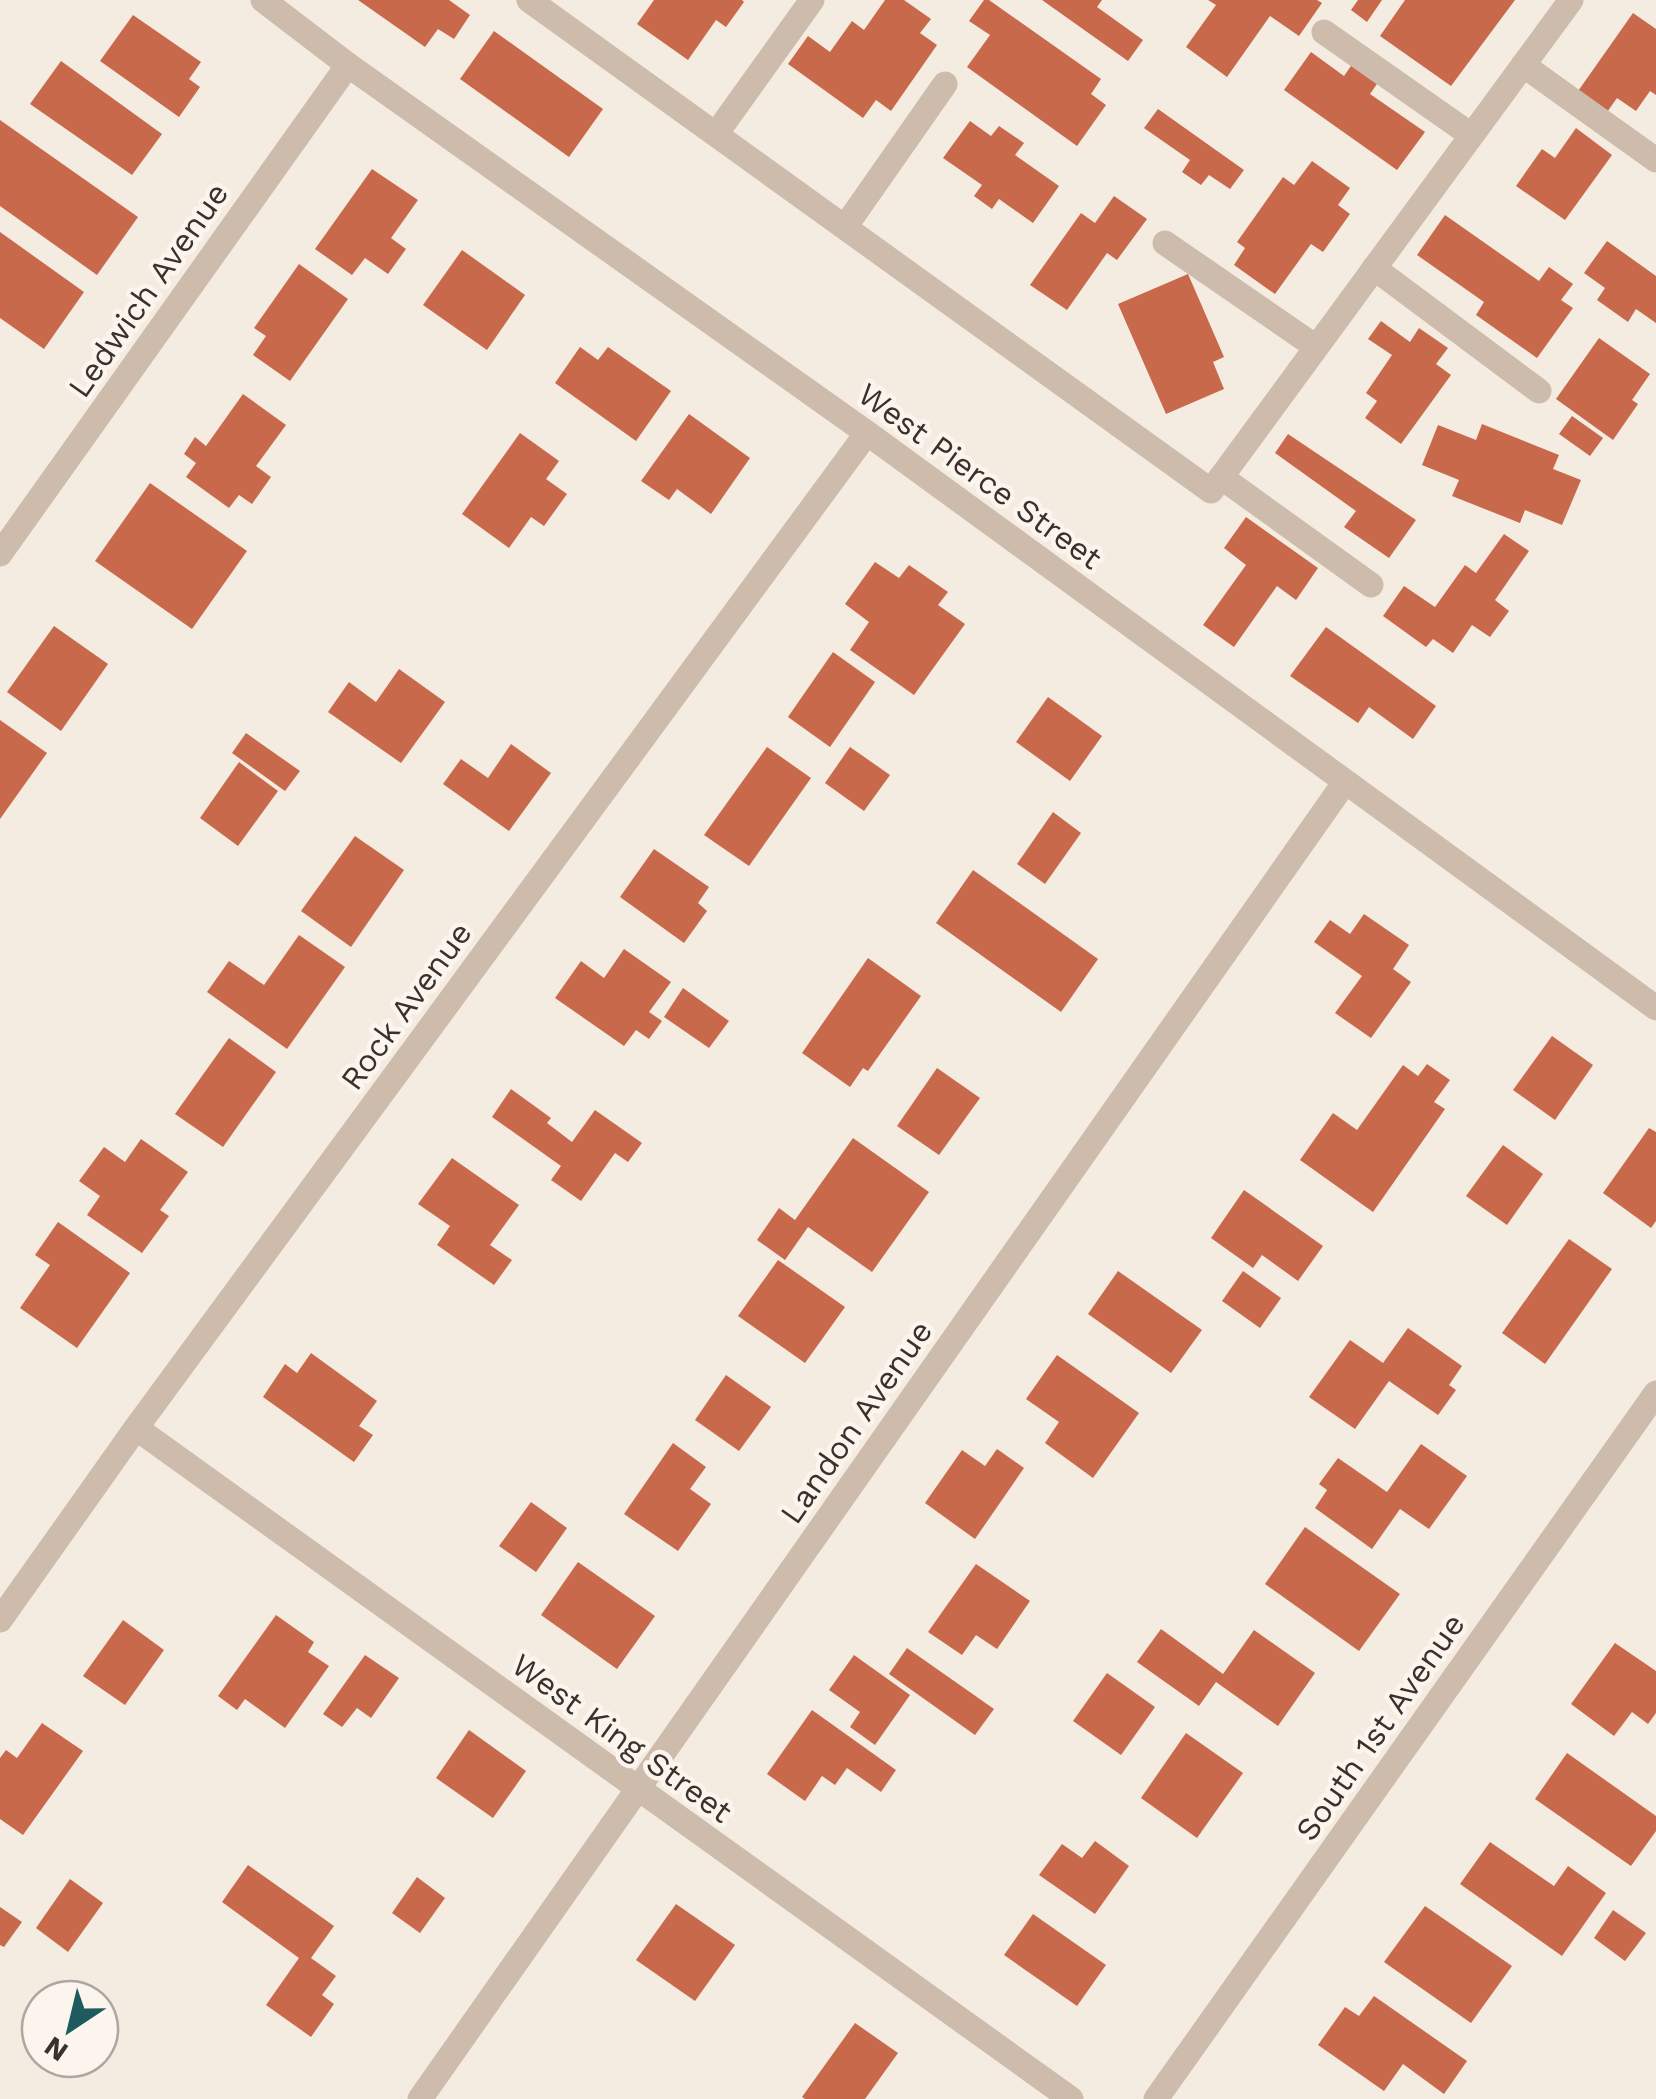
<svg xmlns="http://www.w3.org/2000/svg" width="1656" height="2099" viewBox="0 0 1656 2099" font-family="'Work Sans',sans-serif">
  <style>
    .building { fill: #c8694b }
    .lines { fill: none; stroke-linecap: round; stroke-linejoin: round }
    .minor { stroke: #cdbbac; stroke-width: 25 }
    .labels { text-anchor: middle; stroke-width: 9; stroke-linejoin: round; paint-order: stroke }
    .street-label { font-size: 32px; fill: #3b302b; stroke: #fbf5ee }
  </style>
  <rect width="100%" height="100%" fill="#f4ebe1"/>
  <g class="building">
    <path d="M 358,0 L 449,0 L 470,15 L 454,39 L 438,29 L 425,47 Z"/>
    <path d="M 654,0 L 742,0 L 744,2 L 726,27 L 716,20 L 688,60 L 637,24 Z"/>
    <path d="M 885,0 L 904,0 L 931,19 L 920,33 L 937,45 L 891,111 L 876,100 L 863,118 L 788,64 L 808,36 L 830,52 L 852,21 L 864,30 Z"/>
    <path d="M 984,0 L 989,0 L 1101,79 L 1091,94 L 1106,105 L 1077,146 L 967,67 L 990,35 L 969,21 Z"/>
    <path d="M 1042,0 L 1102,0 L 1097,7 L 1143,40 L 1128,61 Z"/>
    <path d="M 1208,0 L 1317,0 L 1322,3 L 1299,36 L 1270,16 L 1227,77 L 1186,47 L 1216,5 Z"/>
    <path d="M 1358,0 L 1382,0 L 1367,22 L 1351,10 Z"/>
    <path d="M 1405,0 L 1515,0 L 1451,86 L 1380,36 Z"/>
    <path d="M 1633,13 L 1656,29 L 1656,95 L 1650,91 L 1636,111 L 1617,98 L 1605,115 L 1576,94 Z"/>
    <path d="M 133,15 L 201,62 L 189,79 L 200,87 L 179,117 L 100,61 Z"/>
    <path d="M 494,31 L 603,109 L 569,157 L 460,79 Z"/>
    <path d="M 1311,52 L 1344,76 L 1353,63 L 1379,81 L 1370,94 L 1425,132 L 1397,170 L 1284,90 Z"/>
    <path d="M 61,61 L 162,134 L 132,175 L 30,104 Z"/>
    <path d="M 1158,109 L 1244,170 L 1230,189 L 1209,175 L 1201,185 L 1182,172 L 1190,160 L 1144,128 Z"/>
    <path d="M 0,120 L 138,217 L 97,275 L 0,206 Z"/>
    <path d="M 970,121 L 991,136 L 999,126 L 1024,143 L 1015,155 L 1059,186 L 1033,223 L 999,199 L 992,209 L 974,196 L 982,185 L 943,158 Z"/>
    <path d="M 1576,128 L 1612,155 L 1565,220 L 1516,186 L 1542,149 L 1555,158 Z"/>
    <path d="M 1312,161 L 1350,188 L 1338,205 L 1350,214 L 1323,252 L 1311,244 L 1275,294 L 1234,265 L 1245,248 L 1237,242 L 1283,177 L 1294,185 Z"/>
    <path d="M 372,169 L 418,200 L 391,238 L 406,249 L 388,274 L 365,258 L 352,275 L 315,249 Z"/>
    <path d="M 1114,196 L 1147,219 L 1117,260 L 1107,253 L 1067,310 L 1030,285 L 1081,213 L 1095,223 Z"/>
    <path d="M 1445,215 L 1539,281 L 1549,267 L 1573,284 L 1561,300 L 1573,308 L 1537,358 L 1476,315 L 1484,302 L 1417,255 Z"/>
    <path d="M 0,232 L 84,292 L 44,349 L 0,318 Z"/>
    <path d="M 1607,241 L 1656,276 L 1656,323 L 1636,309 L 1628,322 L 1597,300 L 1605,288 L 1584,273 Z"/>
    <path d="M 462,250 L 525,295 L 487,350 L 423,305 Z"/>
    <path d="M 299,264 L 348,299 L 290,381 L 253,355 L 266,336 L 254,328 Z"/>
    <path d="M 1188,274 L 1224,357 L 1213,362 L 1224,389 L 1166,414 L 1118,304 Z"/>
    <path d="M 1381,321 L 1410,342 L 1419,328 L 1448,348 L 1436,364 L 1451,375 L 1401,444 L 1365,418 L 1377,401 L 1366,393 L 1392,355 L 1368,339 Z"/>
    <path d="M 1599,338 L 1650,374 L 1632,400 L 1638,404 L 1613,440 L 1556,399 Z"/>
    <path d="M 580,347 L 598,360 L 608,347 L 671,391 L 636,441 L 555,383 Z"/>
    <path d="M 243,394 L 286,425 L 256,466 L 271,477 L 252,504 L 239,495 L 229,508 L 186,477 L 196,463 L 184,454 L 195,437 L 206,446 Z"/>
    <path d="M 689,414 L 750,458 L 711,514 L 677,489 L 669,500 L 641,481 Z"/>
    <path d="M 1572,416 L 1603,438 L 1590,456 L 1559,434 Z"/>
    <path d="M 1482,424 L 1559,455 L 1553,469 L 1581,480 L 1562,525 L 1525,510 L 1520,523 L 1452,496 L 1459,480 L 1422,465 L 1438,425 L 1476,440 Z"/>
    <path d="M 520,433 L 559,461 L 546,479 L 567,494 L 544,526 L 531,517 L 509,548 L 462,514 Z"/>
    <path d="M 1288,434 L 1416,520 L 1389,558 L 1344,527 L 1356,511 L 1275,453 Z"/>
    <path d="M 150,483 L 247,551 L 192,629 L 95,561 Z"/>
    <path d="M 1246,517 L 1318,568 L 1296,600 L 1277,586 L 1234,647 L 1203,625 L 1246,565 L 1224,548 Z"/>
    <path d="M 1504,534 L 1529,551 L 1495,600 L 1509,611 L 1490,637 L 1472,625 L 1453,653 L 1433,639 L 1426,647 L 1383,616 L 1404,586 L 1435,607 L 1465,565 L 1476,573 Z"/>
    <path d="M 875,562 L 899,578 L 909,565 L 948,592 L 938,605 L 965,624 L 914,695 L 850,650 L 869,622 L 845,604 Z"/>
    <path d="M 54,626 L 108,664 L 61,731 L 7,692 Z"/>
    <path d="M 1326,627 L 1436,706 L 1413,739 L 1369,707 L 1358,723 L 1290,676 Z"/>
    <path d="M 833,652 L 875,682 L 830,747 L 788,717 Z"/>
    <path d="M 399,669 L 445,702 L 401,763 L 328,712 L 349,682 L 376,702 Z"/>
    <path d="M 1048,697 L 1102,736 L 1070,781 L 1016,742 Z"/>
    <path d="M 0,720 L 47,753 L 0,819 Z"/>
    <path d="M 246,733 L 300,771 L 285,791 L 232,753 Z"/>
    <path d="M 511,744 L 551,773 L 509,831 L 443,784 L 461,759 L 488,778 Z"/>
    <path d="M 767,747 L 811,778 L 749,866 L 704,835 Z"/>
    <path d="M 850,747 L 890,775 L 864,811 L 825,783 Z"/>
    <path d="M 239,762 L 278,791 L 238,846 L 200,818 Z"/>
    <path d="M 1053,812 L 1081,833 L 1045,884 L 1017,864 Z"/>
    <path d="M 355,836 L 404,870 L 351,947 L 301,911 Z"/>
    <path d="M 654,849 L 709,887 L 698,903 L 707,911 L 684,943 L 620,897 Z"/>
    <path d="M 973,870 L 1098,959 L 1061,1012 L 936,923 Z"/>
    <path d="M 1364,914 L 1409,945 L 1393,969 L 1411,982 L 1371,1038 L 1335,1013 L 1362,976 L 1314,942 L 1330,920 L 1350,934 Z"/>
    <path d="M 299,935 L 345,967 L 287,1049 L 207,992 L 229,961 L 264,985 Z"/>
    <path d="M 624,949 L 671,982 L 649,1012 L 662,1021 L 649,1039 L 636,1030 L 624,1046 L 555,998 L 581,961 L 604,978 Z"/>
    <path d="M 868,958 L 921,996 L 868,1071 L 863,1068 L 850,1087 L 802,1053 Z"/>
    <path d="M 683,988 L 729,1021 L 709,1048 L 664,1017 Z"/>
    <path d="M 1552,1036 L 1593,1065 L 1555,1120 L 1513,1090 Z"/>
    <path d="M 229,1038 L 276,1072 L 223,1147 L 175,1114 Z"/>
    <path d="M 1427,1064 L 1450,1080 L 1434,1102 L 1445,1109 L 1373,1212 L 1300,1160 L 1333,1113 L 1357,1130 L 1403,1065 L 1418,1076 Z"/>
    <path d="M 937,1068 L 980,1098 L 939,1155 L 897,1126 Z"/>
    <path d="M 511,1089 L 551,1118 L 547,1123 L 572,1142 L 595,1110 L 642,1143 L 628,1162 L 615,1153 L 581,1201 L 551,1180 L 561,1166 L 492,1117 Z"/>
    <path d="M 1649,1128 L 1656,1132 L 1656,1221 L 1651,1228 L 1603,1193 Z"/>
    <path d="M 853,1138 L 929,1192 L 872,1272 L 808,1227 L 785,1260 L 757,1240 L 779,1208 L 795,1220 Z"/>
    <path d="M 141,1139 L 188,1172 L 160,1210 L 169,1216 L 142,1253 L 87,1215 L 100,1196 L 79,1181 L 104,1147 L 125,1162 Z"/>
    <path d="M 1503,1145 L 1543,1174 L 1507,1225 L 1466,1196 Z"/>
    <path d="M 452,1158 L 519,1205 L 490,1245 L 512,1260 L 494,1285 L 437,1245 L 450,1226 L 418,1204 Z"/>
    <path d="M 1244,1190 L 1323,1246 L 1298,1281 L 1262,1255 L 1253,1268 L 1211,1238 Z"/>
    <path d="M 58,1222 L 130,1273 L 77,1348 L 20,1308 L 50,1265 L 35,1255 Z"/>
    <path d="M 1569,1239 L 1612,1269 L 1545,1364 L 1502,1333 Z"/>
    <path d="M 778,1260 L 845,1307 L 805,1363 L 738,1316 Z"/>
    <path d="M 1118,1271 L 1202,1330 L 1171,1373 L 1088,1314 Z"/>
    <path d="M 1243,1271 L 1281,1298 L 1260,1328 L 1222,1301 Z"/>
    <path d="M 1408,1328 L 1462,1366 L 1449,1385 L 1456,1390 L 1438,1415 L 1389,1381 L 1355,1429 L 1309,1397 L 1350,1340 L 1383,1363 Z"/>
    <path d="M 311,1353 L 377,1401 L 359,1426 L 373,1435 L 354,1462 L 263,1397 L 285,1364 L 297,1373 Z"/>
    <path d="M 1057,1355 L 1139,1413 L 1093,1478 L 1045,1443 L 1059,1422 L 1026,1399 Z"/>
    <path d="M 726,1375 L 771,1407 L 739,1451 L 695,1420 Z"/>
    <path d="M 673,1443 L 706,1467 L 690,1489 L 711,1504 L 678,1551 L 624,1514 Z"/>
    <path d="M 1421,1444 L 1467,1476 L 1429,1529 L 1400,1509 L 1372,1549 L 1315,1508 L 1327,1490 L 1319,1484 L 1338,1458 L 1387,1492 Z"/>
    <path d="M 997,1449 L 1024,1468 L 975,1539 L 925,1503 L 962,1450 L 985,1466 Z"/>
    <path d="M 531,1502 L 567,1528 L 536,1572 L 499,1546 Z"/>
    <path d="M 1305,1527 L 1400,1594 L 1359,1651 L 1265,1584 Z"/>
    <path d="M 578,1562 L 655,1616 L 617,1669 L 541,1615 Z"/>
    <path d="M 976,1564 L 1030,1601 L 997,1649 L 976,1635 L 962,1655 L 928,1632 Z"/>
    <path d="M 276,1615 L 314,1642 L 308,1652 L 329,1666 L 285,1728 L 245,1699 L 237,1710 L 218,1696 Z"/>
    <path d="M 123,1620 L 164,1650 L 125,1705 L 83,1676 Z"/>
    <path d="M 1161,1629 L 1223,1674 L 1254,1630 L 1315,1673 L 1278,1726 L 1216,1682 L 1199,1706 L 1137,1662 Z"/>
    <path d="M 1615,1643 L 1656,1671 L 1656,1713 L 1648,1724 L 1632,1712 L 1614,1736 L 1571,1704 Z"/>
    <path d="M 907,1648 L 994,1709 L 975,1735 L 889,1674 Z"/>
    <path d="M 365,1655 L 399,1678 L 371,1718 L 357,1708 L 342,1727 L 323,1714 Z"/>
    <path d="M 854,1655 L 910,1695 L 875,1745 L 850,1727 L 860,1712 L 829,1690 Z"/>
    <path d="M 1107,1673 L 1155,1707 L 1121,1755 L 1073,1721 Z"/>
    <path d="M 812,1710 L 896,1770 L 881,1792 L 847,1768 L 835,1785 L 822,1776 L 805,1801 L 767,1774 Z"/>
    <path d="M 42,1723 L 83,1751 L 23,1835 L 0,1819 L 0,1758 L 6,1750 L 17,1758 Z"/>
    <path d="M 469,1730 L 526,1771 L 493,1818 L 436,1778 Z"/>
    <path d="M 1186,1733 L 1243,1773 L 1197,1838 L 1141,1798 Z"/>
    <path d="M 1567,1753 L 1656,1816 L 1656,1831 L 1631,1866 L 1535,1799 Z"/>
    <path d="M 1095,1841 L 1129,1866 L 1095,1914 L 1039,1875 L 1062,1844 L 1082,1858 Z"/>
    <path d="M 1490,1842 L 1554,1886 L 1568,1866 L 1606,1893 L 1562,1956 L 1460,1884 Z"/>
    <path d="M 248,1865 L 334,1926 L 311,1958 L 336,1976 L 322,1995 L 334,2004 L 311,2037 L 266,2005 L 299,1958 L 222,1902 Z"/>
    <path d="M 417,1877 L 445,1898 L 420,1933 L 392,1913 Z"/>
    <path d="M 70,1879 L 103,1903 L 68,1952 L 36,1928 Z"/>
    <path d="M 676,1904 L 735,1945 L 695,2001 L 636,1960 Z"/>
    <path d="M 1425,1906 L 1512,1966 L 1471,2023 L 1384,1962 Z"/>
    <path d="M 0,1907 L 22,1922 L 4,1947 L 0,1945 Z"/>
    <path d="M 1613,1910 L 1646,1933 L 1625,1961 L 1594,1938 Z"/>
    <path d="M 1033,1914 L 1106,1965 L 1077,2006 L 1004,1955 Z"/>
    <path d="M 1374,1996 L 1467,2061 L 1444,2094 L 1403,2064 L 1384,2091 L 1318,2045 L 1345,2007 L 1359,2016 Z"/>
    <path d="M 855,2023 L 898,2053 L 865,2099 L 805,2099 L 802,2097 Z"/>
  </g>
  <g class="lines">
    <g class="minor">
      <path d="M 263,0 L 348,65 L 867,433 L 1656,1008"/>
      <path d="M 529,0 L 1211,491 L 1571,0"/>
      <path d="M 1324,32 L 1471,135"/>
      <path d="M 1523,65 L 1656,160"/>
      <path d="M 716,134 L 812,0"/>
      <path d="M 845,227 L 945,84"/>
      <path d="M 1165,243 L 1316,347"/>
      <path d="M 1374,268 L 1539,391"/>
      <path d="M 1221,477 L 1371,585"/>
      <path d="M 0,554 L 348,65"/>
      <path d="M 136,1428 L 1071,2099"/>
      <path d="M 0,1620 L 136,1428 L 867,433"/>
      <path d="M 420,2099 L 1345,782"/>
      <path d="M 1156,2099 L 1656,1393"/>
    </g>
  </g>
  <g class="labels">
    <g class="street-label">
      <text transform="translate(148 290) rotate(-55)" y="11">Ledwich Avenue</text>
      <text transform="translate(980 476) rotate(36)" y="11">West Pierce Street</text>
      <text transform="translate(406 1006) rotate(-54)" y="11">Rock Avenue</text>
      <text transform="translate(856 1422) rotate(-55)" y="11">Landon Avenue</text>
      <text transform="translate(1380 1727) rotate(-55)" y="11">South 1st Avenue</text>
      <text transform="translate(622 1738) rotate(36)" y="11">West King Street</text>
    </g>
  </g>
  <g transform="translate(70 2029) rotate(215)"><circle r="48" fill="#fbf5ee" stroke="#aea6a0" stroke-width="2.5"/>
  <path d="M0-8L18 38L0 25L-18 38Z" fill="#1f5a5e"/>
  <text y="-15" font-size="28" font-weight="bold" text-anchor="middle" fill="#3b302b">N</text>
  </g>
</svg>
